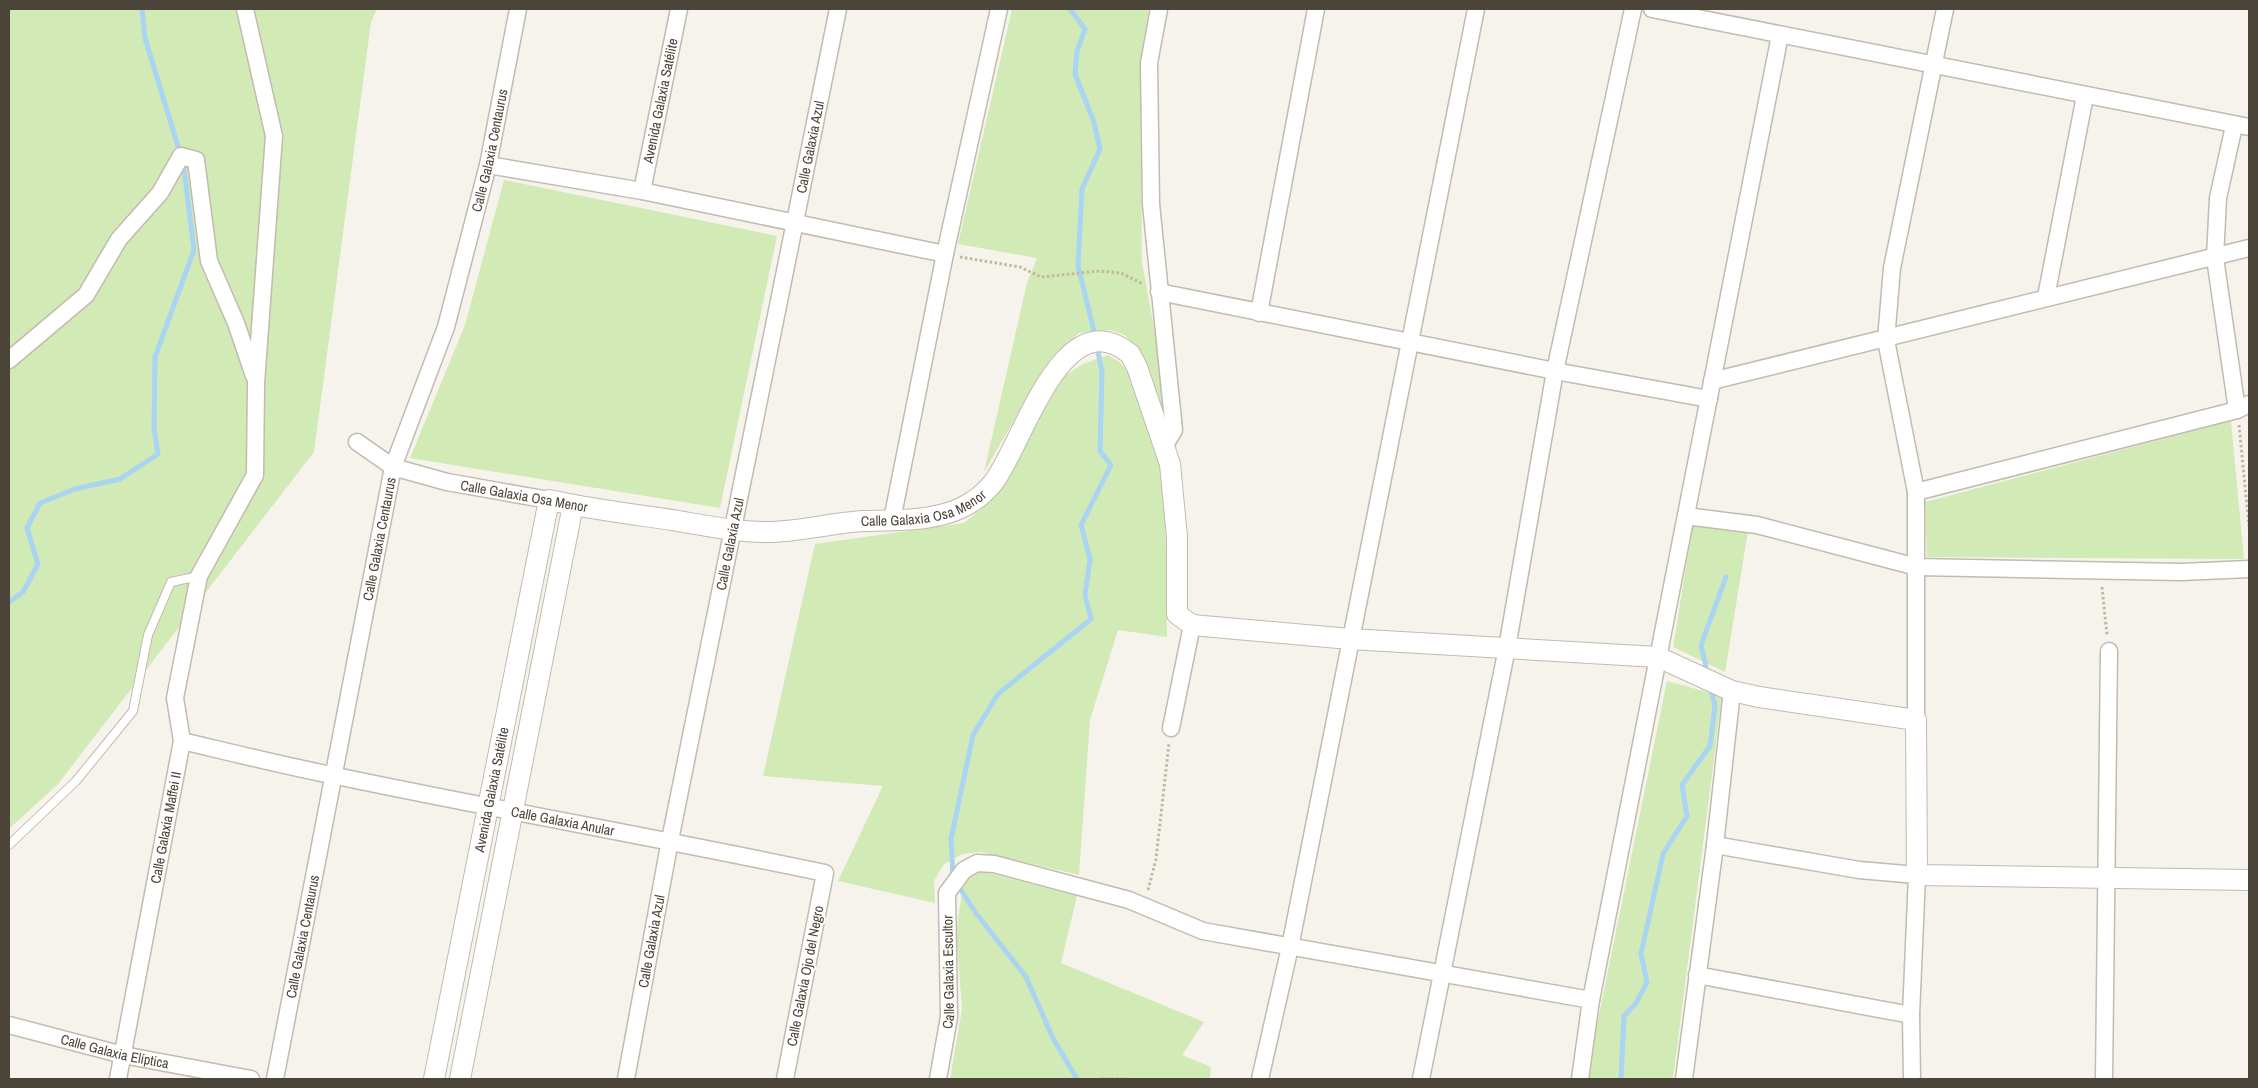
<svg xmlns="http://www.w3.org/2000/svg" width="2258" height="1088" viewBox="0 0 2258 1088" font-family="'Archivo Narrow',sans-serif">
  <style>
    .green { fill: #d2eab5 }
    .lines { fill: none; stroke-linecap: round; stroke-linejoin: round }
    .stream { stroke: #a9d4f2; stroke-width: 5 }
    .service-casing { stroke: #c2bbae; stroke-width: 10 }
    .minor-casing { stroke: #c2bbae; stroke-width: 19 }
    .tertiary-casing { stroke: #c2bbae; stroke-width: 22 }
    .path { stroke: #c4b79f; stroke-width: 3; stroke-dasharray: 2.5 2.5; stroke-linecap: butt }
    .service { stroke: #fff; stroke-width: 8 }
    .minor { stroke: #fff; stroke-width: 16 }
    .tertiary { stroke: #fff; stroke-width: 20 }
    .labels { text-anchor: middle; stroke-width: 4; stroke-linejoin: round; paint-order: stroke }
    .street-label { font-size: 14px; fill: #4b4439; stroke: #fff }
  </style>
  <rect width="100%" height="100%" fill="#f6f3ec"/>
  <g class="green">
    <path d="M 9,9 L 377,9 L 371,22 L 314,452 L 58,784 L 9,829 Z"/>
    <path d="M 1012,9 L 1149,9 L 1140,63 L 1142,262 L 1157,344 L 1165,417 L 1138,350 L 1125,335 L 1110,330 L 1079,333 L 1063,349 L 1031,391 L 984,472 L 1027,283 L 1037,258 L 958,244 Z"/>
    <path d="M 504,180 L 777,236 L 720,508 L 410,458 L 465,325 Z"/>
    <path d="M 1108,355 L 1121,363 L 1132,379 L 1165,471 L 1167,637 L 1118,630 L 1090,720 L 1079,875 L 980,852 L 963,854 L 944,864 L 934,881 L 935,903 L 838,881 L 883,786 L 763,776 L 815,544 L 964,523 L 990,502 L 1064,376 L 1083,364 Z"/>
    <path d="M 2231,421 L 2244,559 L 1927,557 L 1925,502 Z"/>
    <path d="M 1693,524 L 1748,531 L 1725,672 L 1673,647 Z"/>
    <path d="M 1667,681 L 1722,696 L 1673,1079 L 1586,1079 Z"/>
    <path d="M 981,871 L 1077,896 L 1061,963 L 1204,1022 L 1182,1055 L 1211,1067 L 1210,1079 L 950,1079 L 962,1009 L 956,931 L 963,888 L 969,878 Z"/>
  </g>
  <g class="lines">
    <g class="stream">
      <path d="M 142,9 L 145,38 L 180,153"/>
      <path d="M 1070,9 L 1085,29 L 1077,51 L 1075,74 L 1094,122 L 1100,149 L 1082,189 L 1078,266 L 1096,339"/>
      <path d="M 9,602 L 23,592 L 38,564 L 27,528 L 40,503 L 75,489 L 120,479 L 158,454 L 154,428 L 155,357 L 194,250 L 183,161"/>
      <path d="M 1706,667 L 1701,645 L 1726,577"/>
      <path d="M 953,877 L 951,839 L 973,735 L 998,694 L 1091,619 L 1085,595 L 1090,559 L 1081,525 L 1111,465 L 1100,451 L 1102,372 L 1097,347"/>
      <path d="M 961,890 L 975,912 L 1026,977 L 1053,1038 L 1077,1079"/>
      <path d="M 1621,1079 L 1624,1016 L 1636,1003 L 1647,982 L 1641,954 L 1663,854 L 1687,816 L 1682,785 L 1710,746 L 1715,706 L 1711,690"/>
    </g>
    <defs>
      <path id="service" d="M 9,845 L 76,781 L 133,711 L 148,635 L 171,582 L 199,576"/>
      <g id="minor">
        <path d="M 1159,9 L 1149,63 L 1151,204 L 1174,430 L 1165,445"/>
        <path d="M 1652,9 L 2249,127"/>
        <path d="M 2234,126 L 2218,198 L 2215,258 L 2237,410"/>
        <path d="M 488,165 L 642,191 L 945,254"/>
        <path id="s1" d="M 642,191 L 679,9"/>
        <path d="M 1159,292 L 1555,371 L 1709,399"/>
        <path d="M 2046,297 L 2085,96"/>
        <path d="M 1259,313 L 1316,9"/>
        <path d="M 9,360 L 86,295 L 119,239 L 160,193 L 181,156 L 196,160 L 209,261 L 236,323 L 254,376"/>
        <path d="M 1712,381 L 2249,248"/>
        <path d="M 357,442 L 393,467 L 447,482 L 549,500"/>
        <path d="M 1916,492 L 2237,410 L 2249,404"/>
        <path d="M 1686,516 L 1757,525 L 1917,567 L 2181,572 L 2249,569"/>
        <path d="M 892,520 L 945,254 L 999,9"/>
        <path d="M 1916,720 L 1916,492 L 1886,340 L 1892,268 L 1945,9"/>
        <path d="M 1171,728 L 1192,625"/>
        <path id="s2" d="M 182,741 C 233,753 285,766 336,776 C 499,810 663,839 825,873 L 785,1079"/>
        <path d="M 1715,845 L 1859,870 L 1917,875 L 1911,1015 L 1912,1079"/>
        <path d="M 1697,975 L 1911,1015"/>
        <path id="s3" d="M 9,1025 L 123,1055 L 251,1079"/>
        <path id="s4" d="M 118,1079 L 182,741 L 175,698 L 199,576 L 255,475 L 256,383 L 274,136 L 245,9"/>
        <path id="s5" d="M 275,1079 L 393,467 L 446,327 L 488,165 L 518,9"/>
        <path id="s6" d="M 626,1079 L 670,840 L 838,9"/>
        <path id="s7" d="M 938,1079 L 949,1017 L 947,893 L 964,870 L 977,863 L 994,864 L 1129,900 L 1203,931 L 1591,1000"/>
        <path d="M 1260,1079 L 1290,947 L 1476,9"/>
        <path d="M 1421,1079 L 1507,648 L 1555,371 L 1633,9"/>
        <path d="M 1580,1079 L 1591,1000 L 1780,35"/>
        <path d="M 1684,1079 L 1715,845 L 1732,691"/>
        <path d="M 2104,1079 L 2109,651"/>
      </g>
      <g id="tertiary">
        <path id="s8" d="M 434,1079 L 549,500 C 590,509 631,514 672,520 C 703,525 734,532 766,532 C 798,532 831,523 863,521 C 898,520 944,522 973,501 C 980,497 987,490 993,483 C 1022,447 1062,297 1130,354 L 1137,367 L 1170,464 L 1177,537 L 1177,614 L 1192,625 L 1350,639 L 1658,657 L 1732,691 L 1759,697 L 1916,720 L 1917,875 L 2249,880"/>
        <path d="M 460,1079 L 573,505"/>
      </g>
    </defs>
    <use href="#service" class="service-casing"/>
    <use href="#minor" class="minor-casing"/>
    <use href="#tertiary" class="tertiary-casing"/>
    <g class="path">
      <path d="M 960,257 L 1020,267 L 1041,277 L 1100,271 L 1121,273 L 1143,284"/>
      <path d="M 2239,425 L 2249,526"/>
      <path d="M 2102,587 L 2107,635"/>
      <path d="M 1148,890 L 1156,859 L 1169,743"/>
      <path d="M 1101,1079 L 1127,1079"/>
    </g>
    <use href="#service" class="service"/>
    <use href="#minor" class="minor"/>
    <use href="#tertiary" class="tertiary"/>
  </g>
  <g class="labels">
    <g class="street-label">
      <text dy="5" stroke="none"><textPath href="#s1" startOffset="92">Avenida Galaxia Satélite</textPath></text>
      <text dy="5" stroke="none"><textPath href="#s6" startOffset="950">Calle Galaxia Azul</textPath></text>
      <text dy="5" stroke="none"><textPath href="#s5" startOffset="955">Calle Galaxia Centaurus</textPath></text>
      <text transform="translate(524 496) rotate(10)" y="5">Calle Galaxia Osa Menor</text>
      <text dy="5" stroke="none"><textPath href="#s8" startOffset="970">Calle Galaxia Osa Menor</textPath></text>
      <text dy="5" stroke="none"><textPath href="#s5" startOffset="550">Calle Galaxia Centaurus</textPath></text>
      <text dy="5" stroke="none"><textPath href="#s6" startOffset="545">Calle Galaxia Azul</textPath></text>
      <text dy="5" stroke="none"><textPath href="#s8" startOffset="295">Avenida Galaxia Satélite</textPath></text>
      <text dy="5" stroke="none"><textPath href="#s2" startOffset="389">Calle Galaxia Anular</textPath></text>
      <text dy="5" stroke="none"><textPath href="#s4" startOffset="256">Calle Galaxia Maffei II</textPath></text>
      <text dy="5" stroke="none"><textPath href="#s5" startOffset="145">Calle Galaxia Centaurus</textPath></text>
      <text dy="5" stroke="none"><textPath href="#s6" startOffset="140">Calle Galaxia Azul</textPath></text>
      <text dy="5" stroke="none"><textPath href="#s7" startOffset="108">Calle Galaxia Escultor</textPath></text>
      <text transform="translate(805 976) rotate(-79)" y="5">Calle Galaxia Ojo del Negro</text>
      <text dy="5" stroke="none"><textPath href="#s3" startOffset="109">Calle Galaxia Elíptica</textPath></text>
    </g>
  </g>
  <rect width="2258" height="1088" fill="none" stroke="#4b4439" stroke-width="20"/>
</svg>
